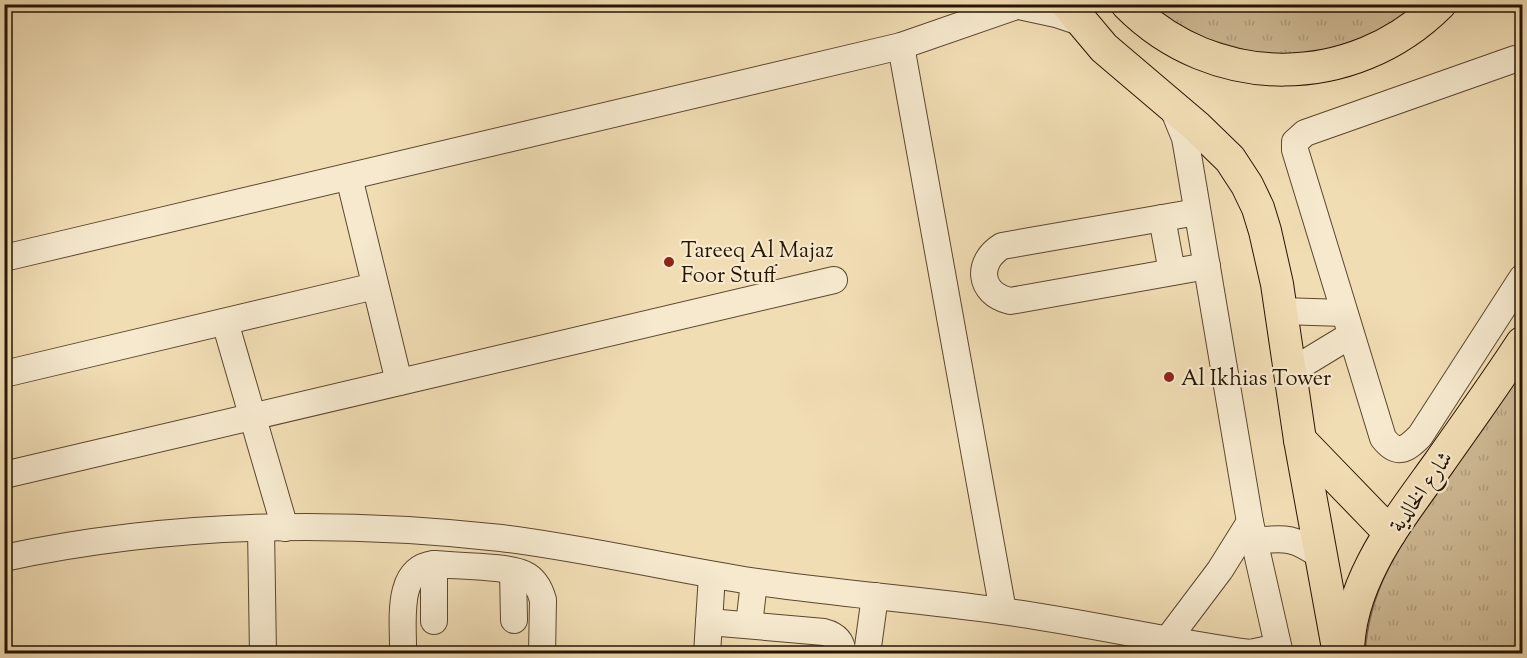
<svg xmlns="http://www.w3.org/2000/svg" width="1527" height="658" viewBox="0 0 1527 658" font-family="'Sorts Mill Goudy',Amiri,serif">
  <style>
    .grass { fill: url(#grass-tufts); stroke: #7b684c; stroke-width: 1.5 }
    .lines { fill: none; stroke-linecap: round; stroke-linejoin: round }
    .minor-casing { stroke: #5a472e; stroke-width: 28 }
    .major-casing { stroke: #271501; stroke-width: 34 }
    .minor { stroke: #f6e9ce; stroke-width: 26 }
    .major { stroke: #f1ddb4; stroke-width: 32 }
    .poi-dot { fill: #8f2418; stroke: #f6e9ce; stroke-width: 2 }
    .labels { text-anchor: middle; stroke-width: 4.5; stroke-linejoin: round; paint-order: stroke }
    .poi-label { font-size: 22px; fill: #271501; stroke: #f6e9ce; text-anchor: start }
    .street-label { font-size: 22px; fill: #271501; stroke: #f6e9ce }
  </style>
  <defs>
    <pattern id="grass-tufts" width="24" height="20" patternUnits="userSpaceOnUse" patternTransform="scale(1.5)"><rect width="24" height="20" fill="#cfbb96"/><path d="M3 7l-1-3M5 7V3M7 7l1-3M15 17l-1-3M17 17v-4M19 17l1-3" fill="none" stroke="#b2a080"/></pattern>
  </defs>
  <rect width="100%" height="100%" fill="#f1ddb4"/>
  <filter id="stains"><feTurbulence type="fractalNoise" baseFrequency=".00333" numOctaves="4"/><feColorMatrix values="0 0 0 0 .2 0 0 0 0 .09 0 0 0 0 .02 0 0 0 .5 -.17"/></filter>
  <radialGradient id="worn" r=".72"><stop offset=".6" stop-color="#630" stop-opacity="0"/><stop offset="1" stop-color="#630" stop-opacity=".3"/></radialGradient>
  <g class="grass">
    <path d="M 1150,5 L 1418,5 L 1376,33 L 1316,54 L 1259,54 L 1203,38 L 1169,20 Z"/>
    <path d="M 1522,371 L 1522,653 L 1365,654 C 1369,584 1404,540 1443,485 C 1470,447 1497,410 1522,371 Z"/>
  </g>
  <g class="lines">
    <defs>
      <g id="minor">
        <path d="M 1019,6 L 1056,14 L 1080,22"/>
        <path d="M 901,46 L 1003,611"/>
        <path d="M 1522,60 L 1515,59 L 1305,133 L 1295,142 L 1295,150 L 1383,438 C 1397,456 1406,450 1420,436 L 1522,278"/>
        <path d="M 1172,106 L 1185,138 L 1188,155 L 1250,522 L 1280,654"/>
        <path d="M 349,177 L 399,382"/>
        <path d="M 1197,212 L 1002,246 C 976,262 978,293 1010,301 L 1207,266"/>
        <path d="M 1162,218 L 1172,272"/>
        <path d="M 4,258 L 901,46 L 1022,4"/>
        <path d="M 1281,311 L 1344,313"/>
        <path d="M 225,322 L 285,528"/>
        <path d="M 1290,372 L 1351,335"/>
        <path d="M 4,374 L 375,286"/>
        <path d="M 4,475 L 834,280"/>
        <path d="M 261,529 L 263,654"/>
        <path d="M 1255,541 C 1286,537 1295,538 1321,556"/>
        <path d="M 4,558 C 166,523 337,520 501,538 C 583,548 663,567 744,580 C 829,593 916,599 1001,611 C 1085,622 1167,642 1250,653 L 1269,649 L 1277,643"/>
        <path d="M 513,571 L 514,620"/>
        <path d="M 434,621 L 434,564"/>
        <path d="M 709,622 L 712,575"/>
        <path d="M 749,625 L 754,582"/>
        <path d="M 1168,639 L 1220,570 L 1250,522"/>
        <path d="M 403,654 C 404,624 394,569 434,564 C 455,566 508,566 524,574 C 535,579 540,589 543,600 L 542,654"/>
        <path d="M 707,654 L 709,622 L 824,632 C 836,635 842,642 843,654"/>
        <path d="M 867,654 L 875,596"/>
      </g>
      <g id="major">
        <path d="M 1067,4 L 1104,48 L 1197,127 L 1230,159 L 1247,185 L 1258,208 L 1265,231 L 1277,284 L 1300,440 L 1339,654"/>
        <path d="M 1127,4 C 1214,92 1353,91 1440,4"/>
        <path d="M 1300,440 L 1390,533"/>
        <path d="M 1348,654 C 1348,581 1399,519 1439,463 C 1467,423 1496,383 1522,343"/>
      </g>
    </defs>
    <use href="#minor" class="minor-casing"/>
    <use href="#major" class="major-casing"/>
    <use href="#minor" class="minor"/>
    <use href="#major" class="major"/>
  </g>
  <g class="poi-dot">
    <circle cx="669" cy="262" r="6"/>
    <circle cx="1169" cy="377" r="6"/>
  </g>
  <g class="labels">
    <g class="poi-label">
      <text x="681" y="257">Tareeq Al Majaz<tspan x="681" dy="25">Foor Stuff</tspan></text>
      <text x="1181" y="385">Al Ikhias Tower</text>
    </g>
    <g class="street-label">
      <text transform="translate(1420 491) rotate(-55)" y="8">شارع الخالدية</text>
    </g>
  </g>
  <rect width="1527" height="658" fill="none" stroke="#f1ddb4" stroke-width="24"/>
  <rect x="6" y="6" width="1515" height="646" fill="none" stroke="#271501" stroke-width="3"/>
  <rect x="12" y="12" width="1503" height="634" fill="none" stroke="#271501" stroke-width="1.5"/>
  <rect width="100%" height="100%" filter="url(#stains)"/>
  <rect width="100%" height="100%" fill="url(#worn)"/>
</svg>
